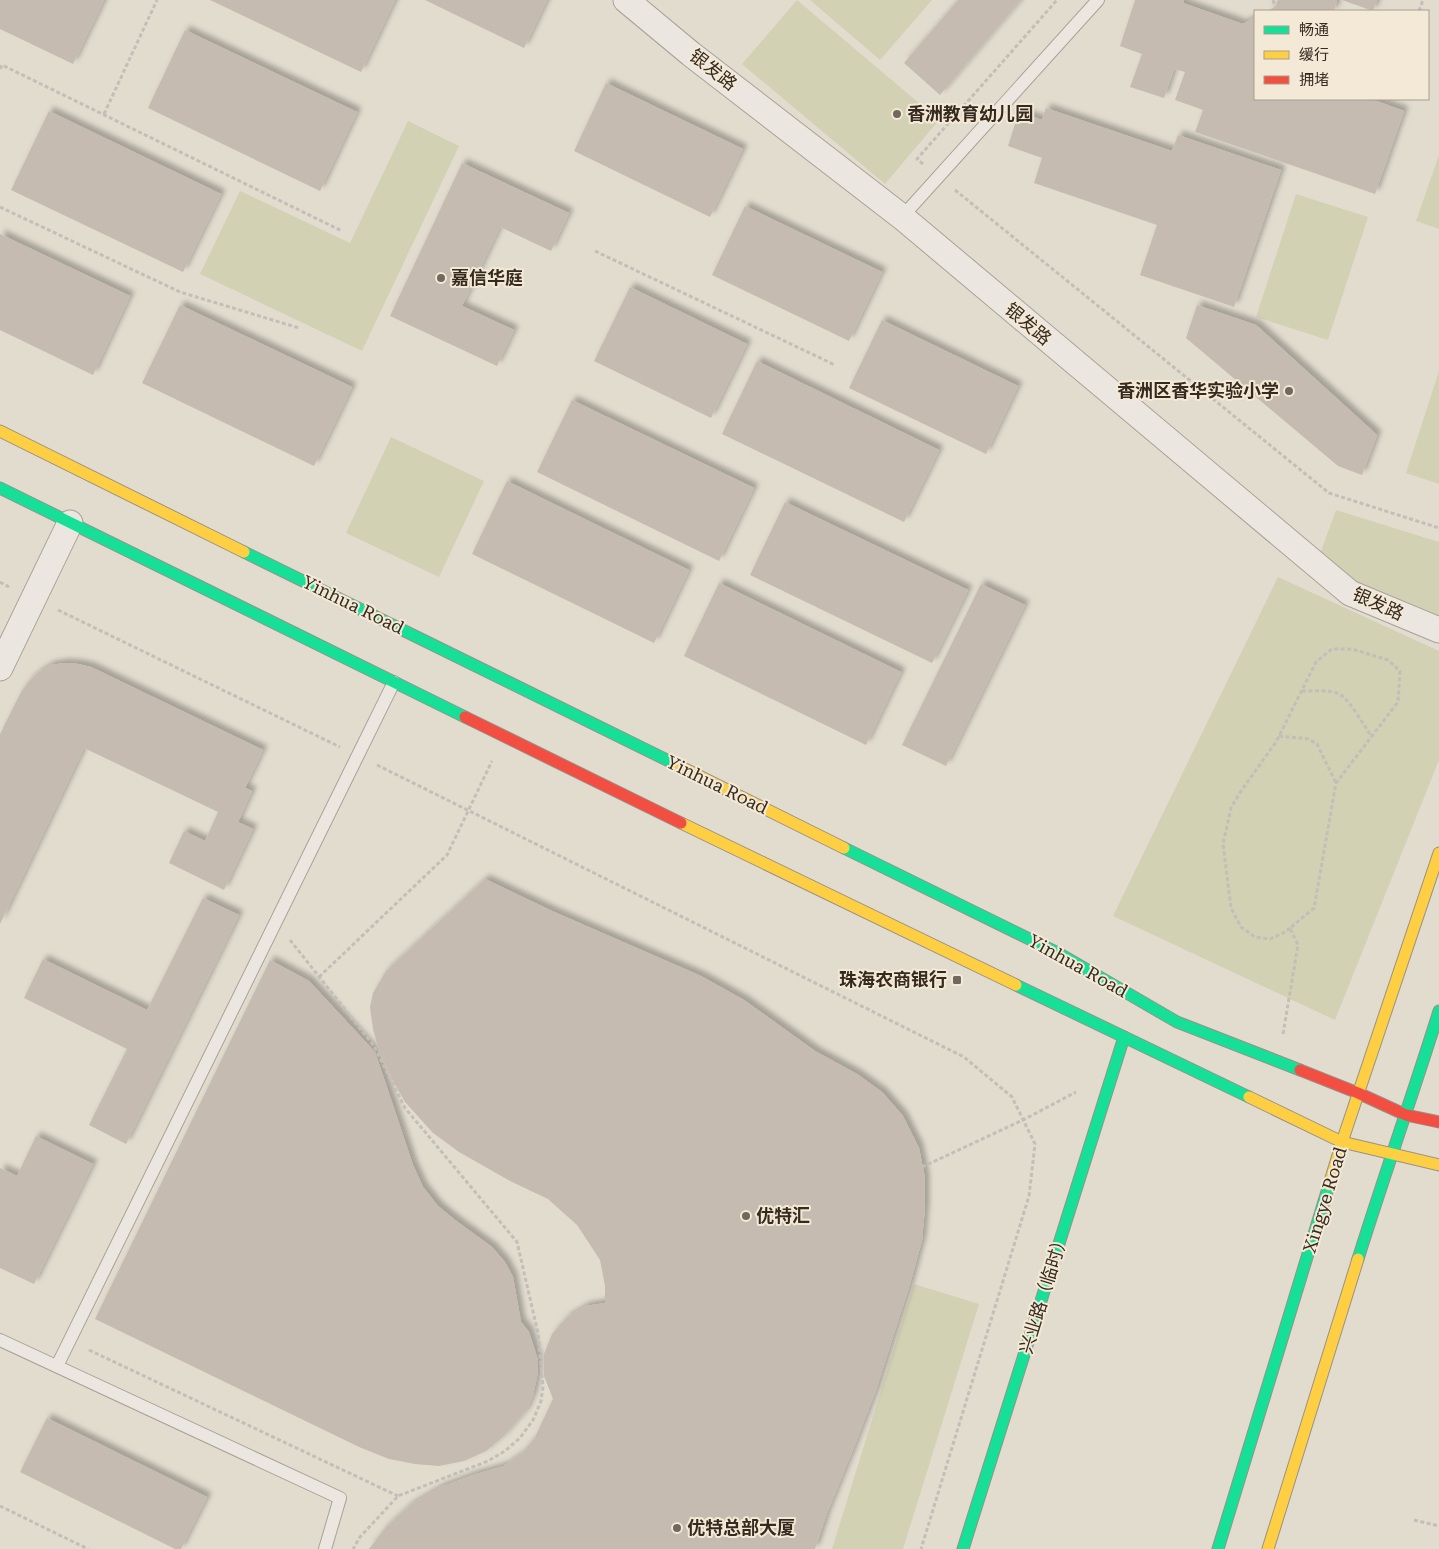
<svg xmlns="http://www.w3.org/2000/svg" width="1439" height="1549" viewBox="0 0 1439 1549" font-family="'Roboto Serif','Noto Sans SC',serif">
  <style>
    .green { fill: #d2d1b3 }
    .building { fill: #c6bbb0; filter: url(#shadow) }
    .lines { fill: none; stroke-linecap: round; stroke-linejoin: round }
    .lane-casing { stroke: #a8a198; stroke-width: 14 }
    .street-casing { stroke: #a8a198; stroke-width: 27 }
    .fast-casing { stroke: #989188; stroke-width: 13 }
    .slow-casing { stroke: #989188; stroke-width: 13 }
    .jam-casing { stroke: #989188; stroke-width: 13 }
    .path { stroke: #c3beb7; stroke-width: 3; stroke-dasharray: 4 2.5; stroke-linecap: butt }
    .lane { stroke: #ebe7e0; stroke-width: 12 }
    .street { stroke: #ebe7e0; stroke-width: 25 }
    .fast { stroke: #16e098; stroke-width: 11 }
    .slow { stroke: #ffcf43; stroke-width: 11 }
    .jam { stroke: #f24e42; stroke-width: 11 }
    .poi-dot { fill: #72685d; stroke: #f3e9d6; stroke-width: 2 }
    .labels { text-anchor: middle; stroke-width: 4; stroke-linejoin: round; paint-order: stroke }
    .street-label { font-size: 18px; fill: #362a20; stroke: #f3e9d6 }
    .poi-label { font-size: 18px; font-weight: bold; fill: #362a20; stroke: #f3e9d6; text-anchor: start }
  </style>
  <defs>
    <filter id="shadow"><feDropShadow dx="4.5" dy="-4.5" stdDeviation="2.5" flood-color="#0004"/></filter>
  </defs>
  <rect width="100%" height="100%" fill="#e2dccf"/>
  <g class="green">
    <path d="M 797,0 L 939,120 L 885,184 L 742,64 Z"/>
    <path d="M 810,0 L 932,0 L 880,60 Z"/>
    <path d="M 408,121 L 459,146 L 362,351 L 200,274 L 240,191 L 350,243 Z"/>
    <path d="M 1439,155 L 1439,229 L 1416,221 Z"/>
    <path d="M 1296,194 L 1368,217 L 1328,340 L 1256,317 Z"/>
    <path d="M 1439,371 L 1439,484 L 1406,473 Z"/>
    <path d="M 391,437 L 484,481 L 439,577 L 346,533 Z"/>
    <path d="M 1336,510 L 1439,542 L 1439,619 L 1356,583 L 1321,551 Z"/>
    <path d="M 1278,577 L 1439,651 L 1439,760 L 1335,1020 L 1113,916 Z"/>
    <path d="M 914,1284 L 979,1304 L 903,1549 L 832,1549 Z"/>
  </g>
  <g class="building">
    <path d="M 0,0 L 104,0 L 73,64 L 0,29 Z"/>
    <path d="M 210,0 L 395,0 L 361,72 Z"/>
    <path d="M 425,0 L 547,0 L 524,48 Z"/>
    <path d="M 958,0 L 1021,0 L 940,95 L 904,63 Z"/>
    <path d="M 1135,0 L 1184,0 L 1183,3 L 1243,24 L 1255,17 L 1255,99 L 1375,99 L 1374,100 L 1404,111 L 1375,194 L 1195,132 L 1203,110 L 1175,100 L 1185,72 L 1174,69 L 1164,98 L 1130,87 L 1142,54 L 1120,46 Z"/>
    <path d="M 1278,0 L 1337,0 L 1334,11 L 1267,11 L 1275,7 Z"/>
    <path d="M 1342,0 L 1377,0 L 1373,11 Z"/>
    <path d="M 185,30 L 357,112 L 320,191 L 148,108 Z"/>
    <path d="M 606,83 L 743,149 L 710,217 L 574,151 Z"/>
    <path d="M 1046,108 L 1172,151 L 1178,135 L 1281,170 L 1234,307 L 1140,275 L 1157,225 L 1034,183 L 1042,158 L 1008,146 L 1019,112 L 1042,120 Z"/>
    <path d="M 49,111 L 221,194 L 183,272 L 11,190 Z"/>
    <path d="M 462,163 L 569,213 L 551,251 L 500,227 L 462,306 L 514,330 L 497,366 L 390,316 Z"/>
    <path d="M 745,206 L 882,272 L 849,341 L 712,275 Z"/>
    <path d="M 0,234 L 130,296 L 93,375 L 0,330 Z"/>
    <path d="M 630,287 L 747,344 L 711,418 L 594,361 Z"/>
    <path d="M 180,305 L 352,387 L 314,466 L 142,383 Z"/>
    <path d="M 1197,305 L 1256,325 L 1377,435 L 1362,475 L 1338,466 L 1186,338 Z"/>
    <path d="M 882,320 L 1018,386 L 986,454 L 849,388 Z"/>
    <path d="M 757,361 L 939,450 L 904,522 L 722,434 Z"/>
    <path d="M 572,400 L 754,488 L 719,561 L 537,472 Z"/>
    <path d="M 507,481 L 689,570 L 654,643 L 472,554 Z"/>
    <path d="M 785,502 L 968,590 L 932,663 L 750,575 Z"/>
    <path d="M 719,583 L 901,672 L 866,745 L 684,656 Z"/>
    <path d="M 981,584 L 1025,605 L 946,766 L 902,745 Z"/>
    <path d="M 65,663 L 78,664 L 91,667 L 263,750 L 245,788 L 252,791 L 238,822 L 253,829 L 224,890 L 169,863 L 184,831 L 205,841 L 218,812 L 84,748 L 0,924 L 0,734 L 21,692 L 30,680 L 39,672 L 51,665 Z"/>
    <path d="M 485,879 L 552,911 L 701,976 L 744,1000 L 815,1051 L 857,1074 L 882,1092 L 903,1116 L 919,1148 L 925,1178 L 925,1207 L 922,1240 L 910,1284 L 876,1390 L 852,1452 L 827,1513 L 815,1549 L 369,1549 L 386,1527 L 410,1505 L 441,1487 L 473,1475 L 504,1466 L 520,1455 L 534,1439 L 553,1399 L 544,1376 L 544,1354 L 552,1334 L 567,1317 L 586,1306 L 605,1303 L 605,1286 L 600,1260 L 577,1225 L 548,1199 L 510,1181 L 459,1152 L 433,1133 L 405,1102 L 393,1081 L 379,1052 L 373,1029 L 370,1007 L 373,993 L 386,971 Z"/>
    <path d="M 203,898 L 239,915 L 126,1144 L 89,1125 L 127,1049 L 24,998 L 43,959 L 147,1010 Z"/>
    <path d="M 270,960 L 309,981 L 375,1052 L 413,1165 L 423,1187 L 438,1206 L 455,1220 L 492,1247 L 505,1262 L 513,1277 L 521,1322 L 529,1332 L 538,1360 L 537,1377 L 533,1395 L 526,1411 L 504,1436 L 486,1451 L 464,1461 L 439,1466 L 415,1464 L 389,1459 L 359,1447 L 95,1319 Z"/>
    <path d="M 36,1136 L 93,1164 L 34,1284 L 0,1268 L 0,1168 L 17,1176 Z"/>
    <path d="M 47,1418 L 207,1497 L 181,1549 L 175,1549 L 20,1472 Z"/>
  </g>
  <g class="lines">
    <defs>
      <g id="lane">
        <path d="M 902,217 L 1098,0"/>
        <path d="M 0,1340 L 340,1498 L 325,1549"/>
        <path d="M 57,1366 L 394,682"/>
      </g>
      <g id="street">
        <path d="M 626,0 L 691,54 L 902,217 L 1350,593 L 1439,630"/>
        <path d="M 0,668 L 70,523"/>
      </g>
      <g id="fast">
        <path d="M 0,488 L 465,717"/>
        <path d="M 244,552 L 675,764"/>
        <path d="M 844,848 L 1060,954 L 1177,1022 L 1300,1070"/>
        <path d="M 1016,985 L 1249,1097"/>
        <path d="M 1358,1259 C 1384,1176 1413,1094 1439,1011"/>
        <path d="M 963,1549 L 1124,1037"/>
        <path d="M 1218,1549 L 1329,1185"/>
      </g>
      <g id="slow">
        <path d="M 0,431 L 244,552"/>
        <path d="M 675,764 L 844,848"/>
        <path d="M 681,823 L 1016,985"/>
        <path d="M 1249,1097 L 1342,1142 L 1439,1165"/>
        <path d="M 1329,1185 L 1342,1142 L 1439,853"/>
        <path d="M 1268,1549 L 1358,1259"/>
      </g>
      <g id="jam">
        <path d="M 465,717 L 681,823"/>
        <path d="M 1300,1070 L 1358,1093 L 1406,1115 L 1439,1122"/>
      </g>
    </defs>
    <use href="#lane" class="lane-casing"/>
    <use href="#street" class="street-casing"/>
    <use href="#fast" class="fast-casing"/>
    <use href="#slow" class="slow-casing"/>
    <use href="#jam" class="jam-casing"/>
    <g class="path">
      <path d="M 1273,0 L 1275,7"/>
      <path d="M 1419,11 L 1423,0"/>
      <path d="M 0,69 L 2,65 L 342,231"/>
      <path d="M 104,114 L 157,0"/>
      <path d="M 923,164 L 917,159 L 1057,0"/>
      <path d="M 955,190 L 1329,493 L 1439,528"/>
      <path d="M 0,207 L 180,292 L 299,328"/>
      <path d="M 595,251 L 835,365"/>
      <path d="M 0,582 L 9,587"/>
      <path d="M 58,610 L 340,747"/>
      <path d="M 1302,691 C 1314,691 1330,689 1341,695 C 1351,702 1364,726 1372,737"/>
      <path d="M 1279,736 L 1309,739 L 1317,744 L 1336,783"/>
      <path d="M 377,765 L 964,1057 L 1012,1097 L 1035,1144 L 1029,1196 L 921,1549"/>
      <path d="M 290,940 L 374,1046 L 405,1108 L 517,1242 L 538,1333 L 543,1387 L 541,1401 L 533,1420 L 520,1438 L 505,1451 L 488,1461 L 398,1496 L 360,1537 L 353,1549"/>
      <path d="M 319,977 L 447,855 L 492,761"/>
      <path d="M 1283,1034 L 1298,945 L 1290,928 L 1314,908 L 1336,783 L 1398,702 L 1400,671 L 1388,660 L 1352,649 L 1332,649 L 1316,662 L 1276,742 L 1241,791 L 1231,808 L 1223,844 L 1231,908 L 1241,927 L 1255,937 L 1270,939 L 1283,933 L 1290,928"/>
      <path d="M 922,1167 L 1023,1120 L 1076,1092"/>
      <path d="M 89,1350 L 398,1496"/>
      <path d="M 0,1506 L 88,1549"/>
      <path d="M 1414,1520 L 1439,1526"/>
    </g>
    <use href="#lane" class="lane"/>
    <use href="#street" class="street"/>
    <use href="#fast" class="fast"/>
    <use href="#slow" class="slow"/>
    <use href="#jam" class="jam"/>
  </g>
  <g class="poi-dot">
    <circle cx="897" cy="114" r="5"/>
    <circle cx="441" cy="278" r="5"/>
    <circle cx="1289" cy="391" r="5"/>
    <rect x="952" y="975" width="10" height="10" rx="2.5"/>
    <circle cx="746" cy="1216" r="5"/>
    <circle cx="677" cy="1528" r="5"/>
  </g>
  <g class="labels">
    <g class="street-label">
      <text transform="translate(713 70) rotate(38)" y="6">银发路</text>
      <text transform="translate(1028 324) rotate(40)" y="6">银发路</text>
      <text transform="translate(1378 604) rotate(24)" y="6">银发路</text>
      <text transform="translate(353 605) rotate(26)" y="6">Yinhua Road</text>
      <text transform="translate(717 785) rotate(26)" y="6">Yinhua Road</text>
      <text transform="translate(1078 966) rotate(29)" y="6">Yinhua Road</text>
      <text transform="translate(1325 1200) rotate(-73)" y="6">Xingye Road</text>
      <text transform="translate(1044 1293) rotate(-73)" y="6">兴业路（临时）</text>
    </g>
    <g class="poi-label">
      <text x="907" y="120">香洲教育幼儿园</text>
      <text x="451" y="284">嘉信华庭</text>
      <text x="1279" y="397" text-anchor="end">香洲区香华实验小学</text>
      <text x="947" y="986" text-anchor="end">珠海农商银行</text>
      <text x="756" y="1222">优特汇</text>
      <text x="687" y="1534">优特总部大厦</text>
    </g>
  </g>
  <rect x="1254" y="10" width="175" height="90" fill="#f3e9d6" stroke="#a79d8d"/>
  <rect x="1264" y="26" width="25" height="8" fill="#16e098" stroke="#a79d8d"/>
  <text x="1299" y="35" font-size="15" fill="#362a20">畅通</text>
  <rect x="1264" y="51" width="25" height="8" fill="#ffcf43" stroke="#a79d8d"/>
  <text x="1299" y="60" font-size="15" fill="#362a20">缓行</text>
  <rect x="1264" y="76" width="25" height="8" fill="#f24e42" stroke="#a79d8d"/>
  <text x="1299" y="85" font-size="15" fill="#362a20">拥堵</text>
</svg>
